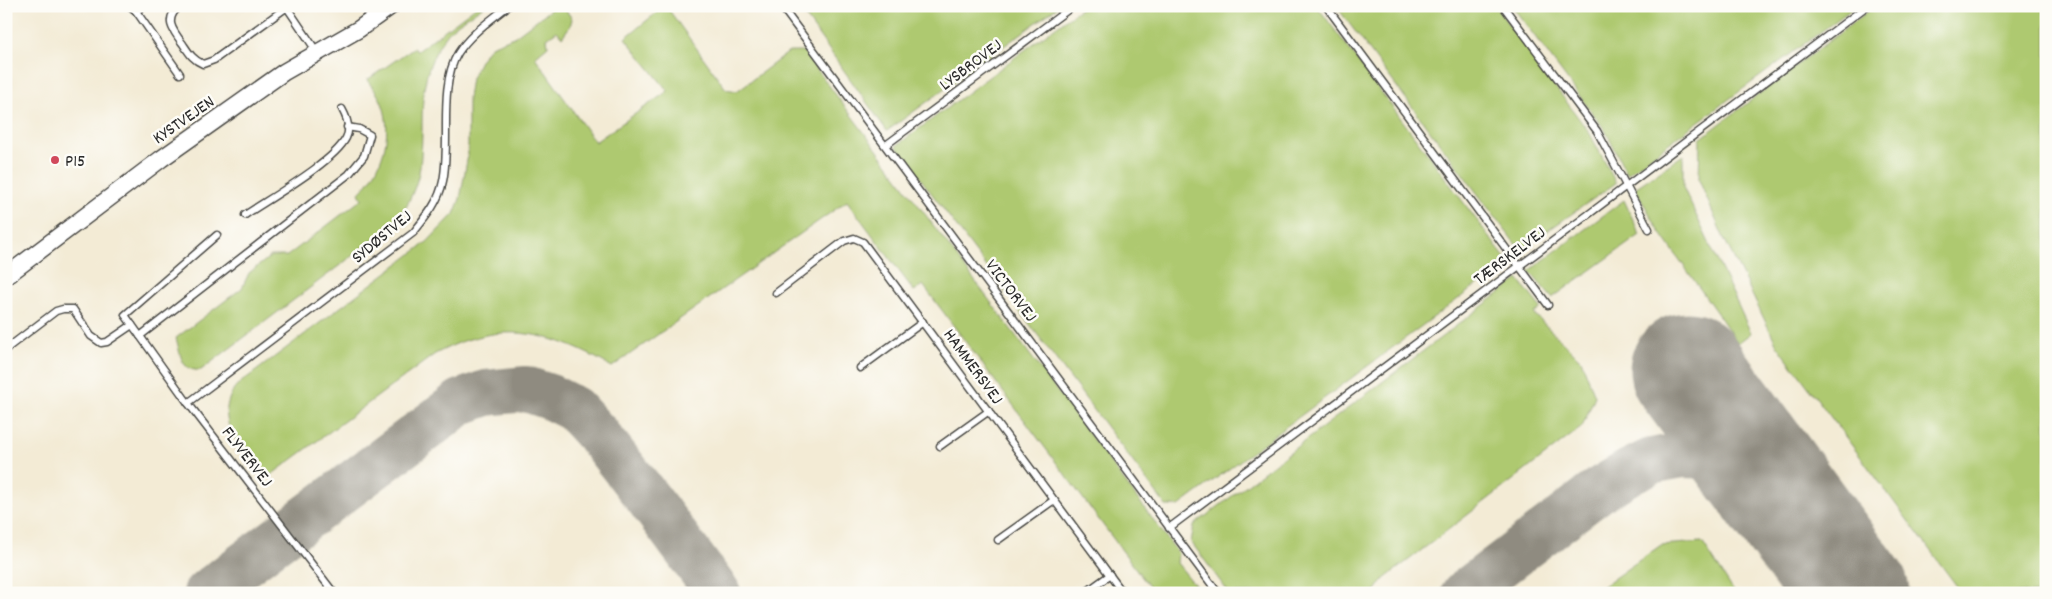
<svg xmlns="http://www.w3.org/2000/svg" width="2052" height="599" viewBox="0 0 2052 599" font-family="Dekko,sans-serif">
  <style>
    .green { fill: #aec96f; stroke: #6c7a4d }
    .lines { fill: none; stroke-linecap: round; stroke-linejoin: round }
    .taxiway { stroke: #8f8b80; stroke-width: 46 }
    .runway { stroke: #8f8b80; stroke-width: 115 }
    .service-casing { stroke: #494844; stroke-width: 9 }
    .tertiary-casing { stroke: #494844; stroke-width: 19 }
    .service { stroke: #fff; stroke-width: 6 }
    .tertiary { stroke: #fff; stroke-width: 16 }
    .poi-dot { fill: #d1495b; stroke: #fdfcf7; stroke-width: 2 }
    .labels { text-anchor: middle; stroke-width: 5; stroke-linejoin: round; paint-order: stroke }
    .street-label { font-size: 18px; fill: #2b2b2b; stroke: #fdfcf7 }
    .poi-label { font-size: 18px; fill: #2b2b2b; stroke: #fdfcf7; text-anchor: start }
  </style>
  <rect width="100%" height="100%" fill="#fdfcf7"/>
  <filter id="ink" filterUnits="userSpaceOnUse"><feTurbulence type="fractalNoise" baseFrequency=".02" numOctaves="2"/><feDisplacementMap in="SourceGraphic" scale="10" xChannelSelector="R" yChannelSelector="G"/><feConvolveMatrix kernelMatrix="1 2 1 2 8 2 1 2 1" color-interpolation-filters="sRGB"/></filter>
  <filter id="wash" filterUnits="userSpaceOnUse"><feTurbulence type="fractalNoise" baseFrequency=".0096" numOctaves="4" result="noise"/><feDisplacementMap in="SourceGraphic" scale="20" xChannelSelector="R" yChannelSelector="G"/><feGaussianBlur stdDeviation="1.12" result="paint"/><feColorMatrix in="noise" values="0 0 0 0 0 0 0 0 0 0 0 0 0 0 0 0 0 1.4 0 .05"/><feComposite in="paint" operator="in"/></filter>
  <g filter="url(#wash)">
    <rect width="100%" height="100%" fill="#f3ebd5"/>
    <g class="green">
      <path d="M 477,6 L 484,6 C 472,15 455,23 447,34 C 413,80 426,116 420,167 C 417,188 407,206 396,223 L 201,370 C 180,372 181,354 176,338 L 242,288 L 249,273 L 271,256 L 287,256 L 362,199 L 359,193 C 382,171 394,134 382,103 C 379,95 372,87 367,80 L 413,48 L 417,51 Z"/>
      <path d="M 665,6 L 666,6 L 726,89 L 737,91 L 789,52 L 804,52 L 1178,553 L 1177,563 L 1199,590 L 1208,593 L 1154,593 L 923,285 L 914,291 L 847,201 L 612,367 C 572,343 525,324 478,337 C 463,340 449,347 435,354 L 267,478 C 244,449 210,424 236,386 L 427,242 L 454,214 L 460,199 L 468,155 L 468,98 L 471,78 L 481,59 L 491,46 L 514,37 L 554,7 L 564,7 L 572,19 L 570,26 L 562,37 L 557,31 L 547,38 L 548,46 L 535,57 L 595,142 L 668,91 L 625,38 Z"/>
      <path d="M 798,6 L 1059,6 L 887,131 Z"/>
      <path d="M 1084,6 L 1317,6 L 1508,262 L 1179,506 L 1166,506 L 896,146 Z"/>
      <path d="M 1336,6 L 1495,6 L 1589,132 L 1616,183 L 1520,250 Z"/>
      <path d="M 1512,6 L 1856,6 L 1627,174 L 1605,130 Z"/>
      <path d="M 1875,6 L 2040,6 L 2046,17 L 2046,593 L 1962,593 L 1777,345 L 1721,232 L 1699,180 L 1700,139 Z"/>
      <path d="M 1683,155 L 1683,187 L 1751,333 L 1738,343 L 1658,229 L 1635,188 Z"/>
      <path d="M 1624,200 L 1640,235 L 1552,298 L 1529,271 Z"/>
      <path d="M 1518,279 L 1541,308 L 1534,314 L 1581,360 L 1595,396 L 1582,427 L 1384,579 L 1374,593 L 1229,593 L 1191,542 L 1194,525 Z"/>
      <path d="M 1702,542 L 1735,593 L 1593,593 L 1661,545 Z"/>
    </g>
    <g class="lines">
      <g class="taxiway">
        <path d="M 206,593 L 461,402 L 486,393 L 526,389 L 550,397 L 574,409 L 598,435 L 650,501 L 718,593"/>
        <path d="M 1464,593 L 1601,489 L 1629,472 L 1651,461 L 1683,455 L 1709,456 L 1737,464 L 1773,486"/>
      </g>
      <path class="runway" d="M 1687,370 L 1852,593"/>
    </g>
  </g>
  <g filter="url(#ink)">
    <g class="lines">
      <defs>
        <g id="service">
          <path d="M 130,6 L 136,11 L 180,74"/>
          <path d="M 180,6 C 163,19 173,31 183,44 C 189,53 193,60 203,64 L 214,60 L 287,7"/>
          <path d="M 286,6 L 317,52"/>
          <path d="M 781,6 L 1218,593"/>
          <path d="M 1326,6 L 1548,305"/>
          <path d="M 1503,6 L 1597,131 L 1649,229"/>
          <path d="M 136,11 L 143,6"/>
          <path d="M 886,145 L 1073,6"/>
          <path d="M 245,215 C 270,198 334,162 346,138 C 351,129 347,118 342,109"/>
          <path d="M 217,235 L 125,315 L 188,403 L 334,593"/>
          <path d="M 776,293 L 844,241 L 854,238 L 863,242 L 1123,593"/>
          <path d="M 140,336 L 349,174 L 364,156 L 370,135 L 359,129 L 347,127"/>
          <path d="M 6,349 L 56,311 L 63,309 L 73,309 L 91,336 L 101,343 L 107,342 L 132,325"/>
          <path d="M 860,368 L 923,322"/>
          <path d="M 188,403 L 413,233 C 426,217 439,202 443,181 C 451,143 438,86 458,53 C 470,34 491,20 508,6"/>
          <path d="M 940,446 L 989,411"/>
          <path d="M 1169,528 L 1867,6"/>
          <path d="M 998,540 L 1054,500"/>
          <path d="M 1085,593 L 1110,575"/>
        </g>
        <path id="tertiary" d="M 6,276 L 161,159 L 284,72 L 359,29 L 391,6"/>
      </defs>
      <use href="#service" class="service-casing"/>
      <use href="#tertiary" class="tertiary-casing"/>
      <use href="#service" class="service"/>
      <use href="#tertiary" class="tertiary"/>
    </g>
  </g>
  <circle class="poi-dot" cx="55" cy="160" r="5"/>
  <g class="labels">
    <g class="street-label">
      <text transform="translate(970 64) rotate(-37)" y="6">LYSBROVEJ</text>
      <text transform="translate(183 119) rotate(-35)" y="6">KYSTVEJEN</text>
      <text transform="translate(381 236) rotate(-40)" y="6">SYDØSTVEJ</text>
      <text transform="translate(1509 255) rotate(-37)" y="6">TÆRSKELVEJ</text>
      <text transform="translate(1012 290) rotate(53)" y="6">VICTORVEJ</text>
      <text transform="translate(974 366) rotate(54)" y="6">HAMMERSVEJ</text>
      <text transform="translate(248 456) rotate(52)" y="6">FLYVERVEJ</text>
    </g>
    <g class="poi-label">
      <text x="65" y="166">P15</text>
    </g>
  </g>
  <rect width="2052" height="599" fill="none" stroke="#fdfcf7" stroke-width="25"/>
</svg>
